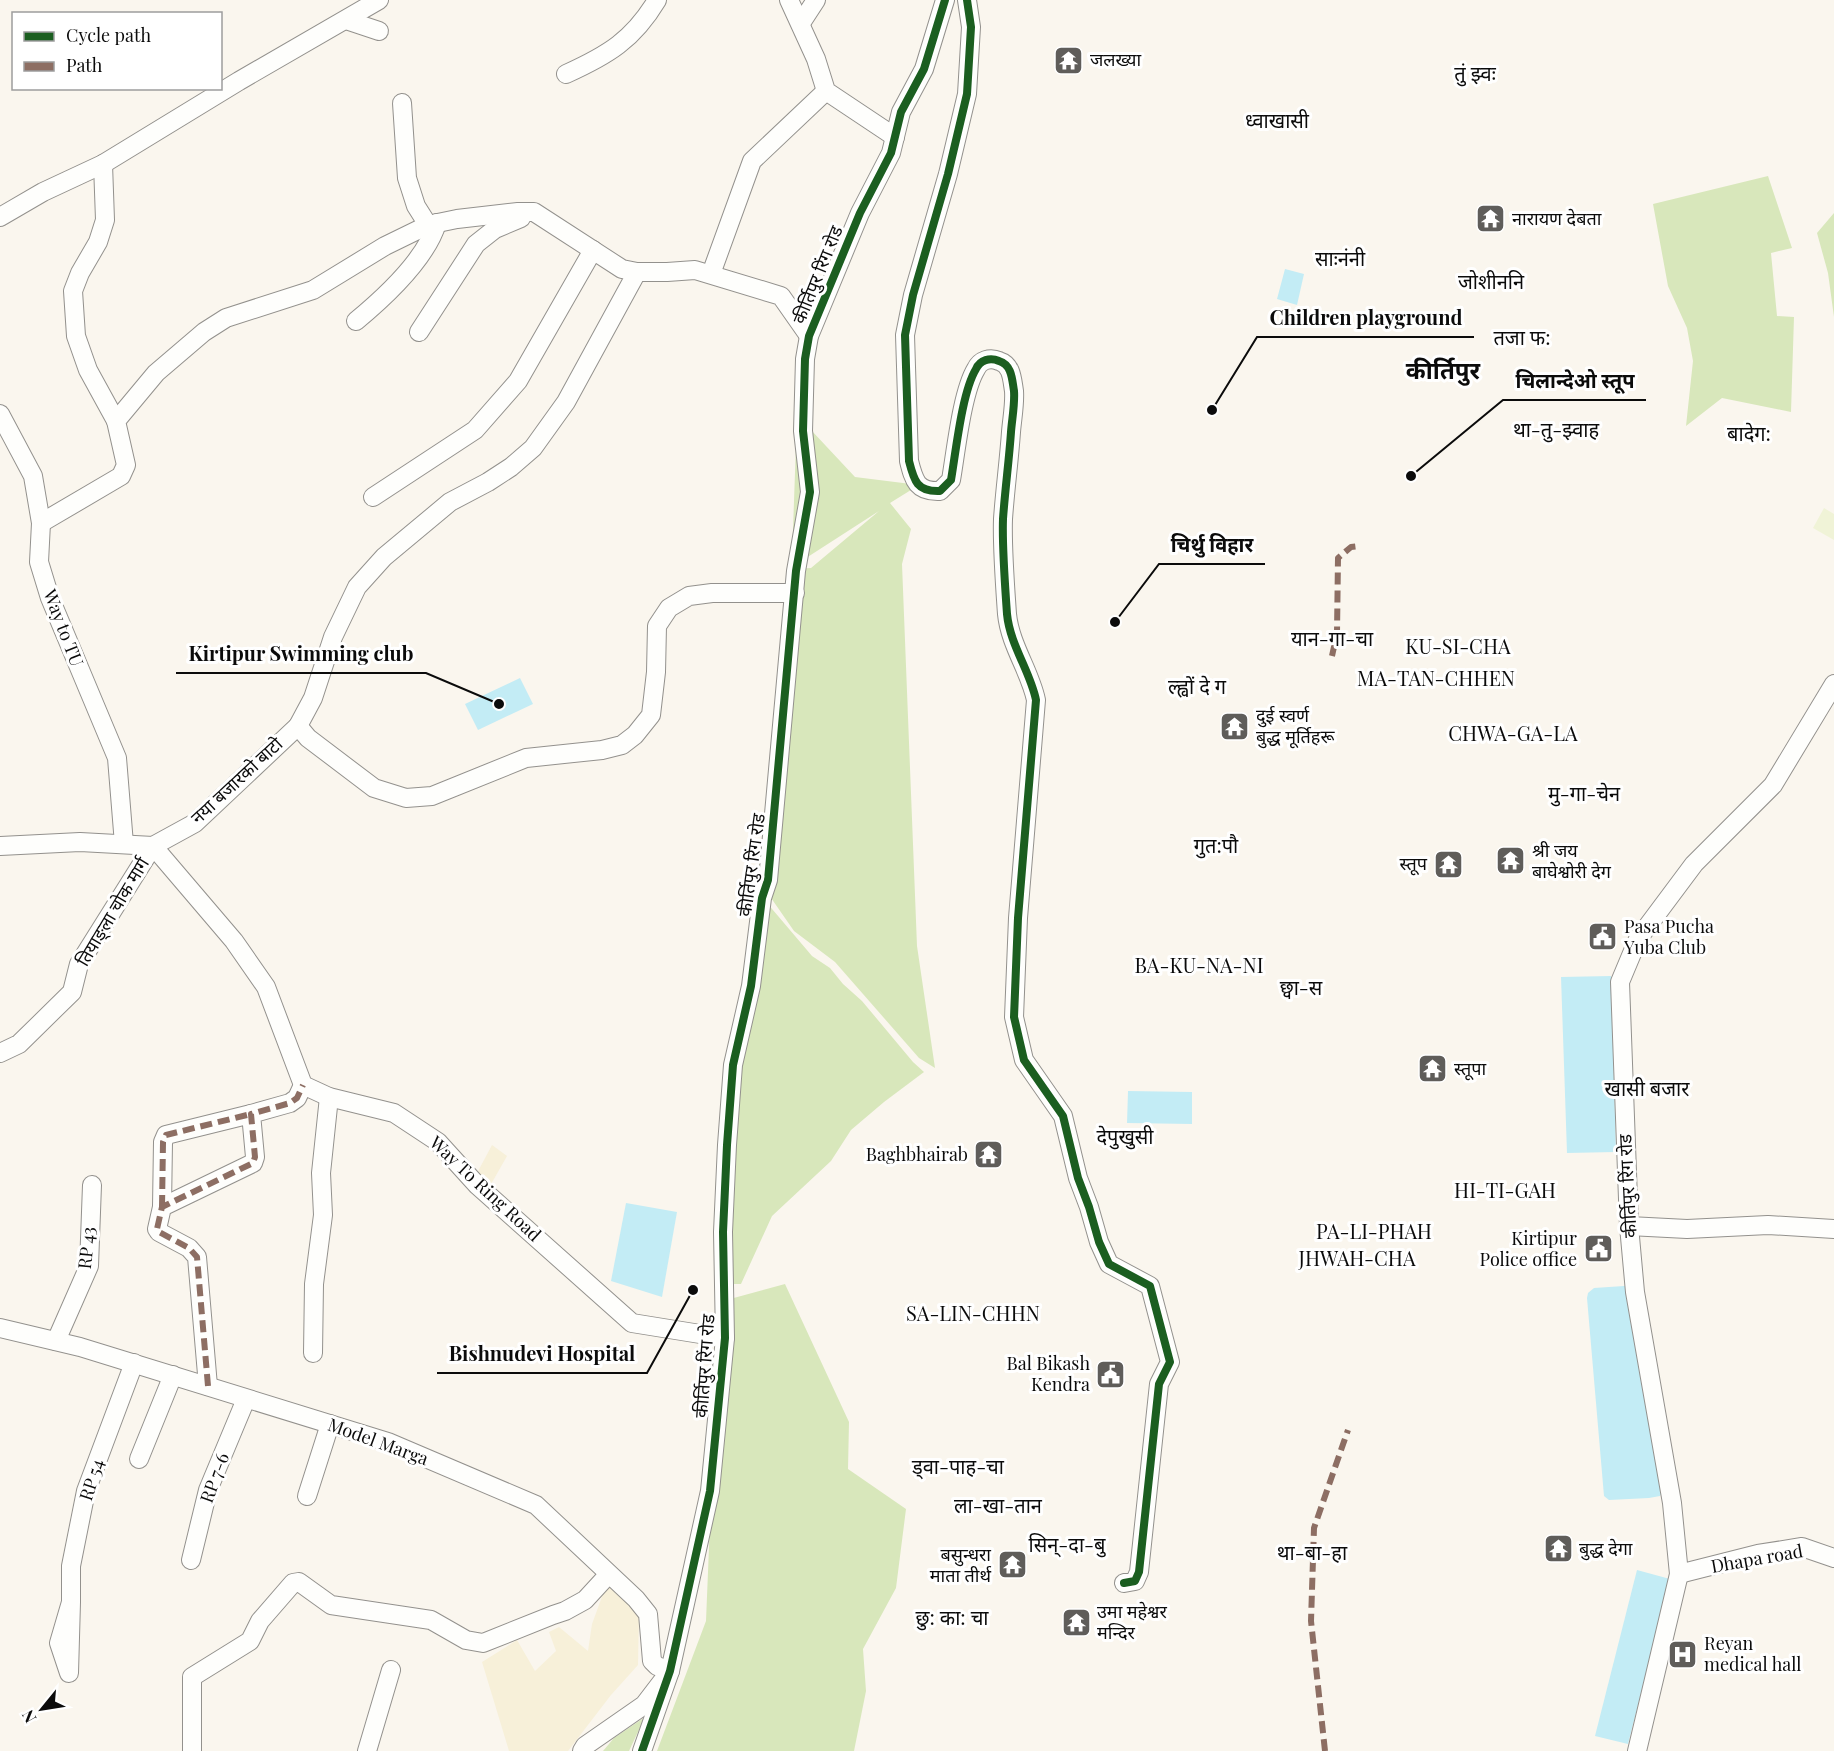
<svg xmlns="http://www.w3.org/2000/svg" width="1834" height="1751" viewBox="0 0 1834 1751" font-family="'Playfair Display','Noto Sans Devanagari',serif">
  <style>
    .farmland { fill: #f7f0d9 }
    .forest { fill: #d8e7bb }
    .pitch { fill: #f0f3d7 }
    .water { fill: #c3ecf5 }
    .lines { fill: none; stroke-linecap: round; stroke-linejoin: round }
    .minor-casing { stroke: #93918d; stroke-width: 20 }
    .minor { stroke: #fefefc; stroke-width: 18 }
    .quiet { stroke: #8d6e63; stroke-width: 6; stroke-dasharray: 12 6; stroke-linecap: butt }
    .cycleway-casing { stroke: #fff; stroke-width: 11 }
    .cycleway { stroke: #1b5e20; stroke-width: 8 }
    .labels { text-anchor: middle; stroke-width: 6; stroke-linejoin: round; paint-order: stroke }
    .poi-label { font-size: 18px; fill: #0b0b0b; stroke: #fff; text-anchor: start }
    .street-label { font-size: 18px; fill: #0b0b0b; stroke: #fff }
    .neighbourhood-label { font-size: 20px; fill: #0b0b0b; stroke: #fff }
    .district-label { font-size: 24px; font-weight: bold; fill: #0b0b0b; stroke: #fff }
    .leader { fill: none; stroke: #0b0b0b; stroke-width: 2 }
    .callout-dot { fill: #0b0b0b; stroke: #fff; stroke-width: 2 }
    .callout-label { font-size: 20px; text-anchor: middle; font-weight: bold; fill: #0b0b0b; stroke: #fff; stroke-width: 6; stroke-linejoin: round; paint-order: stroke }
  </style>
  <rect width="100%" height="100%" fill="#faf6ee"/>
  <g class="farmland">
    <path d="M 492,1145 L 507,1156 L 490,1186 L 476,1175 Z"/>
    <path d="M 607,1583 L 639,1614 L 638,1665 L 611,1695 L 568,1751 L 509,1751 L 482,1662 L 517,1640 L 535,1671 L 556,1651 L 549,1632 L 559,1627 L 588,1651 L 592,1624 Z"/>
  </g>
  <g class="forest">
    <path d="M 1768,176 L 1792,248 L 1771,253 L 1777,316 L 1794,317 L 1791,412 L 1722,398 L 1686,426 L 1693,361 L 1687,328 L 1668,286 L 1653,204 Z"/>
    <path d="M 1834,213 L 1834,317 L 1828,273 L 1817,233 Z"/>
    <path d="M 797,415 L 855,477 L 919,485 L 890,503 L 911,529 L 902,564 L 917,946 L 935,1068 L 919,1058 L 835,962 L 794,931 L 769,895 L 757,887 L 790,569 L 811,568 L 879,511 L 803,560 L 792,559 Z"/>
    <path d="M 767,903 L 812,956 L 830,968 L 843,984 L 862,1001 L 913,1062 L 924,1072 L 884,1102 L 851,1130 L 831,1161 L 772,1216 L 741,1284 L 722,1284 C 719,1245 713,1204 717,1165 C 725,1077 748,990 767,903 Z"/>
    <path d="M 785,1284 L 849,1422 L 848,1469 L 906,1509 L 896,1588 L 863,1649 L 866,1691 L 854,1751 L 657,1751 L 706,1621 L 719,1302 Z"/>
    <path d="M 645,1717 L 629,1751 L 603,1751 L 614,1738 Z"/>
  </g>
  <path class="pitch" d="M 1824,508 L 1834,514 L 1834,540 L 1813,528 Z"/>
  <g class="water">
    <path d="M 1285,269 L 1304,274 L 1297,305 L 1277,299 Z"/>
    <path d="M 520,678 L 533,704 L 478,730 L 465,704 Z"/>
    <path d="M 1611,976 L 1616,1152 L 1567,1153 L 1561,977 Z"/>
    <path d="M 1128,1091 L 1192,1092 L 1192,1124 L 1127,1123 Z"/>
    <path d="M 626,1203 L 677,1212 L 662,1297 L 611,1281 Z"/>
    <path d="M 1624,1286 L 1626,1286 L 1662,1491 L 1660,1496 L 1649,1498 L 1609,1500 L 1604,1496 L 1587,1298 L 1588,1293 L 1594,1288 Z"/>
    <path d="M 1637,1570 L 1670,1579 L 1628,1744 L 1595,1736 Z"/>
  </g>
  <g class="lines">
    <defs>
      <g id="minor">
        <path d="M 789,0 L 816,59 L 826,91 L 895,137"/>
        <path d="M 967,0 L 971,27 L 967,94 L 948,174 L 913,295 L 905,335 L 909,461 C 914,481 917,492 940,491 L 951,480 C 956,451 962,392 976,369 C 980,360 990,357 999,361 C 1012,365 1012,379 1014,391 C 1015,404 1012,419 1011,432 C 1009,461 1005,490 1003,519 C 1002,547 1005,585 1007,614 C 1010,645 1030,671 1036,700 L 1018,918 L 1014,1017 L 1024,1060 L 1063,1116 L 1078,1178 L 1089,1207 L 1099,1242 L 1109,1264 L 1150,1286 L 1170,1362 L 1159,1384 L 1139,1572 L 1135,1581 L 1124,1583"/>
        <path d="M 346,20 L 379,31"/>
        <path d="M 801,23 L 816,0"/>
        <path d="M 566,74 C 608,55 633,40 657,0"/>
        <path d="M 402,103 L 407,178 L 416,206 L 428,225"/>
        <path d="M 103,164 L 105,220 L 98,242 L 80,273 L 73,291 L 76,336 L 88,370 L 116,421"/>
        <path d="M 0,217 L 43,192 L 103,164 L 239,81 L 379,0"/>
        <path d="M 711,274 L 752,161 L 826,91"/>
        <path d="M 356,321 C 385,297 426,259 437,223"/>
        <path d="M 419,332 L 476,244 L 495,229 L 521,218"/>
        <path d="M 0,414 L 33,476 L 41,523 L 39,562 L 50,598 L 117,758 L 124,844"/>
        <path d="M 373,497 L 475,430 L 518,381 L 593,250"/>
        <path d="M 41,523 L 121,476 L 126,465 L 116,421 L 156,373 L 204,332 L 226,318 L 313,290 L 385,246 L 428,225 L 457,219 L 518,212 L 534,212 L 622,269 L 637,272 L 667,272 L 695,270 L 781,296 L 809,336"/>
        <path d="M 298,726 L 313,698 L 333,637 L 357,587 L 384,557 L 450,502 L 488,482 L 511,467 L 533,448 L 566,402 L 637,272"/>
        <path d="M 0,846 L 80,842 L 153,846 L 234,941 L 266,987 L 303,1085 L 329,1097 L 394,1113 L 438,1142 L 477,1185 L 632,1323 L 725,1338"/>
        <path d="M 0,1053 L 19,1044 L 72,992 L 79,964 L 153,846 L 195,823 L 298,726 L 308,738 L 374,788 L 406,798 L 432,796 L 526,758 L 602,750 L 622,745 L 635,735 L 651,715 L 656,672 L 657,626 L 669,608 L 689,596 L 712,593 L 795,593"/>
        <path d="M 162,1207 L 163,1142 L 166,1135 L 251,1114"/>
        <path d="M 1629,1226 L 1687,1229 L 1768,1225 L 1834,1229"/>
        <path d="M 0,1328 L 80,1347 L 388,1442 L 536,1505 L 636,1599 L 648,1614 L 652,1661 L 657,1666 L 670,1671 L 644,1705 L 585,1746 L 582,1751"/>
        <path d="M 56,1341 L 89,1266 L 92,1185"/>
        <path d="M 313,1353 L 314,1284 L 323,1215 L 321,1173 L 329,1097"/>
        <path d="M 208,1386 L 197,1257 L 189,1248 L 159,1232 L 157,1229 L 162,1207 L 253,1163 L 255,1157 L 251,1114 L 290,1103 L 297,1098 L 303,1085"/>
        <path d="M 139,1459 L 173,1375"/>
        <path d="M 307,1496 L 330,1424"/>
        <path d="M 191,1560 L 208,1490 L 246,1399"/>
        <path d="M 1679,1574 L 1758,1554 L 1802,1547 L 1834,1558"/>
        <path d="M 71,1602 L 69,1673 L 59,1643 L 71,1602 L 71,1566 L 86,1491 L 134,1363"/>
        <path d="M 192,1751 L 192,1677 L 250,1641 L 260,1621 L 293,1583 L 299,1582 L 331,1605 L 431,1620 L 466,1640 L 483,1643 L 553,1615 L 565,1611 L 585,1600 L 608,1575"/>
        <path d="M 367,1751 L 391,1670"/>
        <path d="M 642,1751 L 670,1671 L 710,1491 L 725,1338 L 723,1232 L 727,1145 L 733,1065 L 751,986 L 762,898 L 768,880 L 796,571 L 810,492 L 803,431 L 805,359 L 809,336 L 860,213 L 891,153 L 901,112 L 924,69 L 945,0"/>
        <path d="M 1637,1751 L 1679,1574 L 1672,1503 L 1635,1292 L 1629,1226 L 1620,982 L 1638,939 L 1694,864 L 1773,785 L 1834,684"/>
      </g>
    </defs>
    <use href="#minor" class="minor-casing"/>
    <use href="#minor" class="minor"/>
    <g class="quiet">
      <path d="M 1332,656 L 1337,633 L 1338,558 L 1351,547 L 1359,546"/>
      <path d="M 162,1207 L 163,1142 L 166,1135 L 251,1114"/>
      <path d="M 208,1386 L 197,1257 L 189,1248 L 159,1232 L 157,1229 L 162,1207 L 253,1163 L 255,1157 L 251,1114 L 290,1103 L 297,1098 L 303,1085"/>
      <path d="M 1325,1751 L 1311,1621 L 1314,1528 L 1348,1430"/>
    </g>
    <defs>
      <g id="cycleway">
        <path d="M 967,0 L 971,27 L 967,94 L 948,174 L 913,295 L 905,335 L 909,461 C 914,481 917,492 940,491 L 951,480 C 956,451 962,392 976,369 C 980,360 990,357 999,361 C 1012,365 1012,379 1014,391 C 1015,404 1012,419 1011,432 C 1009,461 1005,490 1003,519 C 1002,547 1005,585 1007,614 C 1010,645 1030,671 1036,700 L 1018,918 L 1014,1017 L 1024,1060 L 1063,1116 L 1078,1178 L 1089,1207 L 1099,1242 L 1109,1264 L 1150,1286 L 1170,1362 L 1159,1384 L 1139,1572 L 1135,1581 L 1124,1583"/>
        <path d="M 642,1751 L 670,1671 L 710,1491 L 725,1338 L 723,1232 L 727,1145 L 733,1065 L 751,986 L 762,898 L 768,880 L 796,571 L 810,492 L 803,431 L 805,359 L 809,336 L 860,213 L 891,153 L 901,112 L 924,69 L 945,0"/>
      </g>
    </defs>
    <use href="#cycleway" class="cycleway-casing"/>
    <use href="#cycleway" class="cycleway"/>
  </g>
  <defs>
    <symbol id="temple-square" viewBox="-11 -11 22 22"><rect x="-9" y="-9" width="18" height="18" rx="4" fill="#5f5d5a" stroke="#fff"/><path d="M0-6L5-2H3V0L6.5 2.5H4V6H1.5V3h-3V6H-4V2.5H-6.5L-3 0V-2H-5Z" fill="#fff"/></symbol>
    <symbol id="civic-square" viewBox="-11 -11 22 22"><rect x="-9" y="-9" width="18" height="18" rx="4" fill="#5f5d5a" stroke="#fff"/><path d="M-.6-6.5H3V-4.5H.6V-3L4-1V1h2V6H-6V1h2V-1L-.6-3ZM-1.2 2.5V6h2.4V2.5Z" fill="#fff"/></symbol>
    <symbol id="hospital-square" viewBox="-11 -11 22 22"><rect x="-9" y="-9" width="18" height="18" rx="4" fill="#5f5d5a" stroke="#fff"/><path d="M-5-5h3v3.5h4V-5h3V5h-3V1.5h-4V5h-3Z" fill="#fff"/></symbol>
  </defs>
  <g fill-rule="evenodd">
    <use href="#temple-square" x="1052" y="44" width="33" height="33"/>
    <use href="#temple-square" x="1474" y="202" width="33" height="33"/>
    <use href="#temple-square" x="1218" y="710" width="33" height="33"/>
    <use href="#temple-square" x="1494" y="844" width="33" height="33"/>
    <use href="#temple-square" x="1432" y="848" width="33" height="33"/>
    <use href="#civic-square" x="1586" y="920" width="33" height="33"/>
    <use href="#temple-square" x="1416" y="1052" width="33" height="33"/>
    <use href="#temple-square" x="972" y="1138" width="33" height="33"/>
    <use href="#civic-square" x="1582" y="1232" width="33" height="33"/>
    <use href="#civic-square" x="1094" y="1358" width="33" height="33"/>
    <use href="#temple-square" x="1542" y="1532" width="33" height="33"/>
    <use href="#temple-square" x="996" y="1548" width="33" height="33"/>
    <use href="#temple-square" x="1060" y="1606" width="33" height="33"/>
    <use href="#hospital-square" x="1666" y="1638" width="33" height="33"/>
  </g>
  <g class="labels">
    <g class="poi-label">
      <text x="1090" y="66">जलख्या</text>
      <text x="1512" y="225">नारायण देबता</text>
      <text x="1256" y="722">दुई स्वर्ण<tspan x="1256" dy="21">बुद्ध मूर्तिहरू</tspan></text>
      <text x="1532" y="857">श्री जय<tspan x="1532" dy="21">बाघेश्वोरी देग</tspan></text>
      <text x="1427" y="870" text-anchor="end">स्तूप</text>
      <text x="1624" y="933">Pasa Pucha<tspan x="1624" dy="21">Yuba Club</tspan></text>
      <text x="1454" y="1075">स्तूपा</text>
      <text x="968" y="1161" text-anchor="end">Baghbhairab</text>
      <text x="1577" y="1245" text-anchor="end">Kirtipur<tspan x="1577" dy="21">Police office</tspan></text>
      <text x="1090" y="1370" text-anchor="end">Bal Bikash<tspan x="1090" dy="21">Kendra</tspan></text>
      <text x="1579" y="1555">बुद्ध देगा</text>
      <text x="991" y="1561" text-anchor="end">बसुन्धरा<tspan x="991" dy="21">माता तीर्थ</tspan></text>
      <text x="1097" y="1618">उमा महेश्वर<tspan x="1097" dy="21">मन्दिर</tspan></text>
      <text x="1704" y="1650">Reyan<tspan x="1704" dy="21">medical hall</tspan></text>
    </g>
    <g class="street-label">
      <text transform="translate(818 275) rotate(-68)" y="6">कीर्तिपुर रिंग रोड</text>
      <text transform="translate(63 628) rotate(69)" y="6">Way to TU</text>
      <text transform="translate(237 781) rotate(-43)" y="6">नया बजारको बाटो</text>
      <text transform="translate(752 865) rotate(-82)" y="6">कीर्तिपुर रिंग रोड</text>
      <text transform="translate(113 912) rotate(-59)" y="6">तियाङ्ला चोक मार्ग</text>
      <text transform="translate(1628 1186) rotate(-93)" y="6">कीर्तिपुर रिंग रोड</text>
      <text transform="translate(485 1189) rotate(43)" y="6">Way To Ring Road</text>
      <text transform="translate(87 1248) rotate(-84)" y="6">RP 43</text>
      <text transform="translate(705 1366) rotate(-86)" y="6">कीर्तिपुर रिंग रोड</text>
      <text transform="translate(378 1442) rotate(20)" y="6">Model Marga</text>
      <text transform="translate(215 1478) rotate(-70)" y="6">RP 7-6</text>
      <text transform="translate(92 1480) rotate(-72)" y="6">RP 54</text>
      <text transform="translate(1757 1559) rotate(-10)" y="6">Dhapa road</text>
    </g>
    <g class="neighbourhood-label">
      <text x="1475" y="81">तुं झ्वः</text>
      <text x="1277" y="128">ध्वाखासी</text>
      <text x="1340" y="266">साःनंनी</text>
      <text x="1491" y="289">जोशीननि</text>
      <text x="1522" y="345">तजा फ:</text>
      <text x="1556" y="437">था-तु-झ्वाह</text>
      <text x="1749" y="441">बादेग:</text>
      <text x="1332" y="646">यान-गा-चा</text>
      <text x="1458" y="654">KU-SI-CHA</text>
      <text x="1436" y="686">MA-TAN-CHHEN</text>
      <text x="1197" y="694">ल्ह्वों दे ग</text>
      <text x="1513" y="741">CHWA-GA-LA</text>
      <text x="1584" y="801">मु-गा-चेन</text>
      <text x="1216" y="853">गुत:पौ</text>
      <text x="1199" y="973">BA-KU-NA-NI</text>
      <text x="1301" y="995">छ्वा-स</text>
      <text x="1647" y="1096">खासी बजार</text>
      <text x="1125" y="1144">देपुखुसी</text>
      <text x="1505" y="1198">HI-TI-GAH</text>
      <text x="1374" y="1239">PA-LI-PHAH</text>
      <text x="1357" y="1266">JHWAH-CHA</text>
      <text x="973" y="1321">SA-LIN-CHHN</text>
      <text x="958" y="1474">ड्वा-पाह-चा</text>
      <text x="998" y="1513">ला-खा-तान</text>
      <text x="1067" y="1552">सिन्-दा-बु</text>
      <text x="1312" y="1560">था-बा-हा</text>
      <text x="952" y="1625">छु: का: चा</text>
    </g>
    <g class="district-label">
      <text x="1443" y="379">कीर्तिपुर</text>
    </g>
  </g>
  <path class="leader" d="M1212 410L1257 337H1474M1411 476L1503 400H1646M1115 622L1159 564H1265M499 704L426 673H176M693 1290L647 1373H437"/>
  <g class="callout-dot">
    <circle cx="1212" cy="410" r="6"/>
    <circle cx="1411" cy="476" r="6"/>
    <circle cx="1115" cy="622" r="6"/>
    <circle cx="499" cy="704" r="6"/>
    <circle cx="693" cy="1290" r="6"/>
  </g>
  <g class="callout-label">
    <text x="1366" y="325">Children playground</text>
    <text x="1575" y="388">चिलान्देओ स्तूप</text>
    <text x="1212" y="552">चिर्थु विहार</text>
    <text x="301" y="661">Kirtipur Swimming club</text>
    <text x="542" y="1361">Bishnudevi Hospital</text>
  </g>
  <rect x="12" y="12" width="210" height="78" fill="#ffffff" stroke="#9d9d9d" stroke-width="1.5"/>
  <rect x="24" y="32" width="30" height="9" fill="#1b5e20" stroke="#9d9d9d" stroke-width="1.5"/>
  <text x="66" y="42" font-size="18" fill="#0b0b0b">Cycle path</text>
  <rect x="24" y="62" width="30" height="9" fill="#8d6e63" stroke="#9d9d9d" stroke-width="1.5"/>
  <text x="66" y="72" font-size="18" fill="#0b0b0b">Path</text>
  <g transform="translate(42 1709) rotate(240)" stroke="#ffffff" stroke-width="4.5" paint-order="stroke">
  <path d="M0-4.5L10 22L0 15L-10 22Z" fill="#0b0b0b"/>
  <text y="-9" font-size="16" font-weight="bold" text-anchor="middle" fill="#0b0b0b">N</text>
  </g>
</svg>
